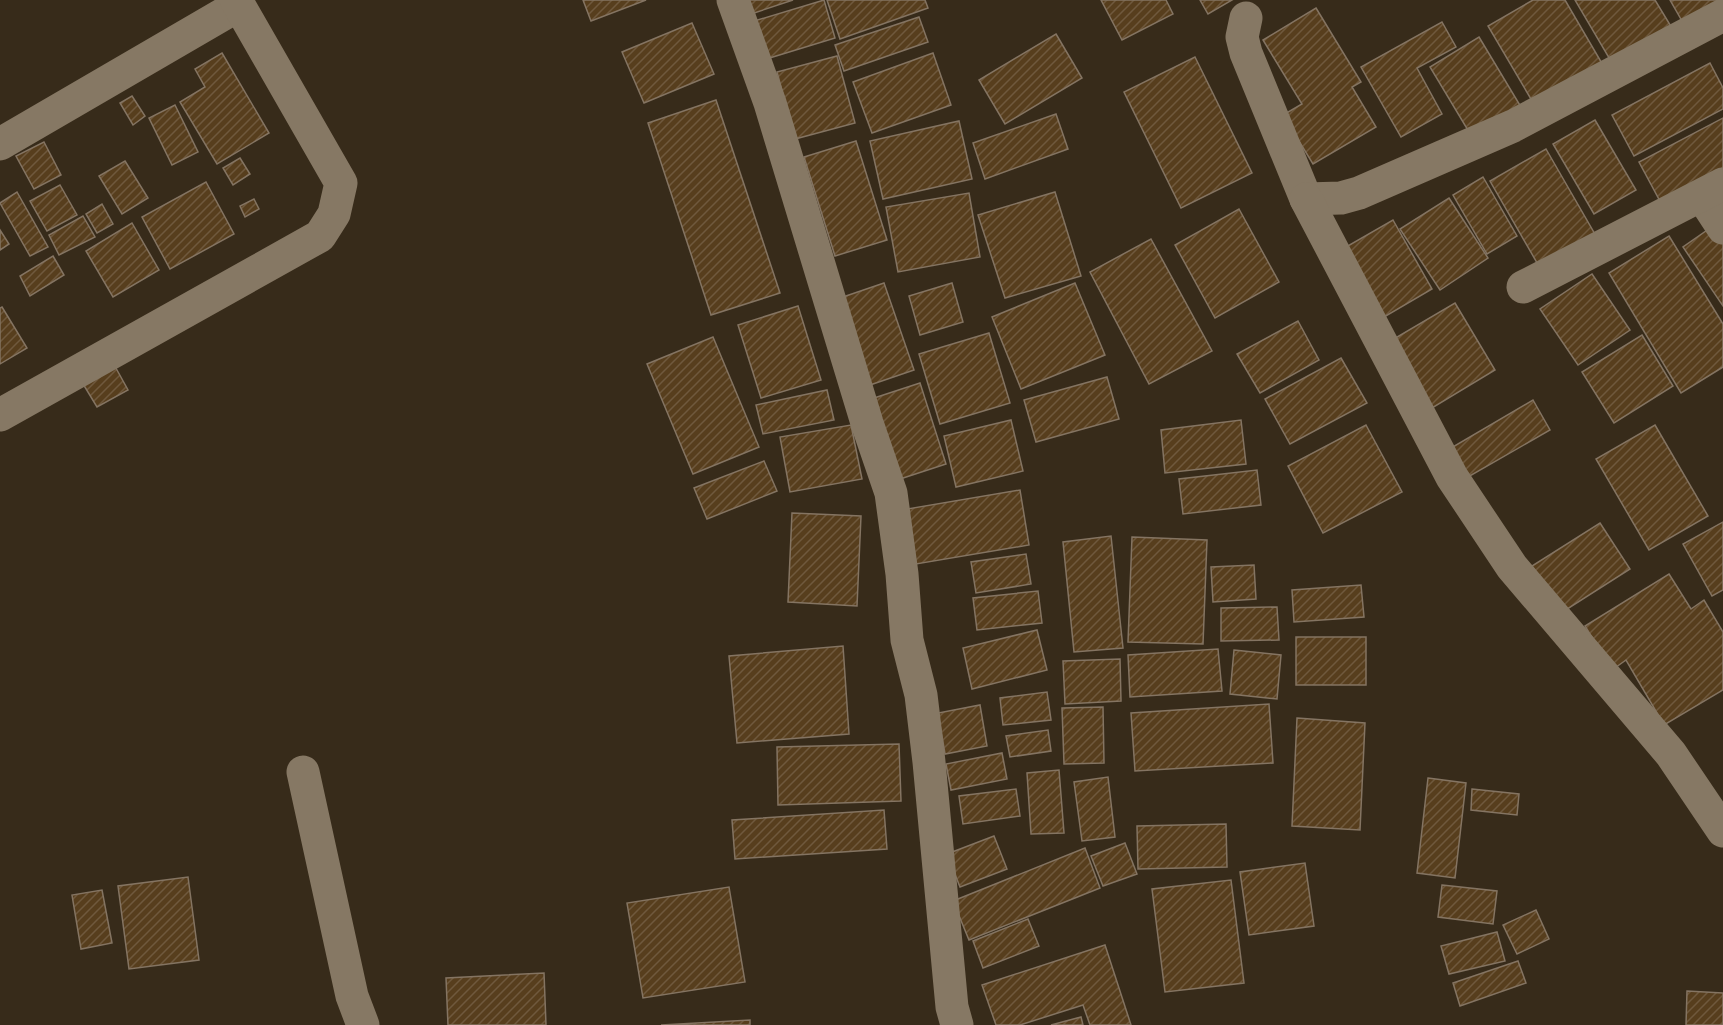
<svg xmlns="http://www.w3.org/2000/svg" width="1723" height="1025" viewBox="0 0 1723 1025" font-family="Montserrat,sans-serif">
  <style>
    .building { fill: url(#building-hatch); stroke: #847462; stroke-width: 1.5 }
    .lines { fill: none; stroke-linecap: round; stroke-linejoin: round }
    .minor { stroke: #867864; stroke-width: 33 }
  </style>
  <defs>
    <pattern id="building-hatch" width="6" height="6" patternUnits="userSpaceOnUse" patternTransform="scale(1.5)"><rect width="6" height="6" fill="#573e1d"/><path d="M-1 1l2-2M0 6l6-6M5 7l2-2" fill="none" stroke="#6f593d"/></pattern>
  </defs>
  <rect width="100%" height="100%" fill="#372b1a"/>
  <g class="building">
    <path d="M 583,0 L 646,0 L 591,21 Z"/>
    <path d="M 743,0 L 793,0 L 748,15 Z"/>
    <path d="M 824,0 L 835,38 L 763,60 L 751,22 Z"/>
    <path d="M 827,0 L 925,0 L 928,8 L 840,39 Z"/>
    <path d="M 1101,0 L 1166,0 L 1173,14 L 1122,40 Z"/>
    <path d="M 1200,0 L 1232,0 L 1208,14 Z"/>
    <path d="M 1533,0 L 1565,0 L 1607,72 L 1538,111 L 1488,26 Z"/>
    <path d="M 1575,0 L 1655,0 L 1675,33 L 1615,68 Z"/>
    <path d="M 1670,0 L 1723,0 L 1686,28 Z"/>
    <path d="M 1316,8 L 1361,82 L 1352,87 L 1376,127 L 1313,164 L 1283,115 L 1302,104 L 1263,40 Z"/>
    <path d="M 919,17 L 928,42 L 844,71 L 835,45 Z"/>
    <path d="M 1442,22 L 1456,47 L 1417,68 L 1442,114 L 1401,137 L 1361,67 Z"/>
    <path d="M 692,23 L 714,74 L 644,103 L 622,52 Z"/>
    <path d="M 1056,34 L 1082,78 L 1005,124 L 979,80 Z"/>
    <path d="M 1479,37 L 1524,112 L 1475,142 L 1430,67 Z"/>
    <path d="M 222,53 L 269,133 L 217,164 L 180,102 L 205,87 L 195,69 Z"/>
    <path d="M 933,53 L 951,105 L 872,133 L 853,82 Z"/>
    <path d="M 837,56 L 855,123 L 795,139 L 777,72 Z"/>
    <path d="M 1195,57 L 1252,173 L 1181,208 L 1124,92 Z"/>
    <path d="M 1710,63 L 1723,88 L 1723,109 L 1634,156 L 1612,115 Z"/>
    <path d="M 132,96 L 145,116 L 133,125 L 120,103 Z"/>
    <path d="M 716,100 L 780,293 L 711,315 L 648,123 Z"/>
    <path d="M 175,105 L 198,152 L 172,165 L 149,118 Z"/>
    <path d="M 1056,114 L 1068,149 L 985,179 L 973,143 Z"/>
    <path d="M 1723,118 L 1723,170 L 1661,203 L 1639,162 Z"/>
    <path d="M 1595,120 L 1636,190 L 1594,214 L 1553,144 Z"/>
    <path d="M 959,121 L 972,179 L 883,199 L 870,141 Z"/>
    <path d="M 856,141 L 887,240 L 835,256 L 804,157 Z"/>
    <path d="M 44,142 L 61,175 L 34,189 L 16,156 Z"/>
    <path d="M 1546,149 L 1596,236 L 1540,268 L 1490,181 Z"/>
    <path d="M 240,158 L 250,174 L 233,185 L 223,168 Z"/>
    <path d="M 125,161 L 148,198 L 122,214 L 99,176 Z"/>
    <path d="M 1483,177 L 1517,236 L 1487,254 L 1453,195 Z"/>
    <path d="M 206,182 L 234,234 L 170,269 L 142,217 Z"/>
    <path d="M 60,185 L 77,215 L 47,231 L 30,201 Z"/>
    <path d="M 17,192 L 48,247 L 30,256 L 0,203 Z"/>
    <path d="M 1055,192 L 1081,276 L 1005,298 L 978,215 Z"/>
    <path d="M 969,193 L 980,257 L 898,272 L 886,207 Z"/>
    <path d="M 1449,198 L 1488,258 L 1440,290 L 1400,229 Z"/>
    <path d="M 254,199 L 259,209 L 245,217 L 240,206 Z"/>
    <path d="M 102,204 L 113,224 L 97,233 L 86,214 Z"/>
    <path d="M 1239,209 L 1279,282 L 1215,318 L 1175,245 Z"/>
    <path d="M 83,216 L 95,237 L 59,255 L 49,235 Z"/>
    <path d="M 1393,220 L 1432,289 L 1379,320 L 1339,251 Z"/>
    <path d="M 132,223 L 159,270 L 113,297 L 86,251 Z"/>
    <path d="M 1716,224 L 1723,234 L 1723,306 L 1683,247 Z"/>
    <path d="M 0,230 L 9,244 L 0,250 Z"/>
    <path d="M 1669,236 L 1723,324 L 1723,367 L 1681,393 L 1609,273 Z"/>
    <path d="M 1151,239 L 1212,351 L 1149,384 L 1090,272 Z"/>
    <path d="M 53,256 L 64,275 L 30,296 L 20,276 Z"/>
    <path d="M 1592,274 L 1630,330 L 1578,365 L 1540,309 Z"/>
    <path d="M 884,283 L 914,370 L 870,385 L 840,298 Z"/>
    <path d="M 952,283 L 963,322 L 920,335 L 909,296 Z"/>
    <path d="M 1075,283 L 1105,355 L 1021,389 L 992,317 Z"/>
    <path d="M 1455,303 L 1495,370 L 1432,408 L 1392,340 Z"/>
    <path d="M 798,306 L 821,380 L 761,398 L 738,325 Z"/>
    <path d="M 2,307 L 27,348 L 0,364 L 0,308 Z"/>
    <path d="M 1298,321 L 1319,360 L 1260,393 L 1237,354 Z"/>
    <path d="M 989,333 L 1010,403 L 940,424 L 919,354 Z"/>
    <path d="M 1642,335 L 1673,386 L 1614,423 L 1582,372 Z"/>
    <path d="M 713,337 L 759,447 L 693,474 L 647,364 Z"/>
    <path d="M 1341,358 L 1367,403 L 1290,444 L 1265,399 Z"/>
    <path d="M 112,361 L 128,390 L 97,407 L 80,379 Z"/>
    <path d="M 1107,377 L 1119,419 L 1036,442 L 1024,400 Z"/>
    <path d="M 920,383 L 946,464 L 897,480 L 871,399 Z"/>
    <path d="M 827,390 L 834,420 L 763,434 L 756,405 Z"/>
    <path d="M 1533,400 L 1550,430 L 1468,477 L 1451,448 Z"/>
    <path d="M 1011,420 L 1023,471 L 956,487 L 944,436 Z"/>
    <path d="M 1241,420 L 1246,464 L 1165,473 L 1161,430 Z"/>
    <path d="M 851,425 L 862,479 L 790,492 L 780,437 Z"/>
    <path d="M 1366,425 L 1402,492 L 1323,533 L 1288,466 Z"/>
    <path d="M 1655,425 L 1708,516 L 1649,550 L 1596,459 Z"/>
    <path d="M 764,461 L 777,491 L 707,519 L 694,488 Z"/>
    <path d="M 1257,470 L 1261,505 L 1183,514 L 1179,479 Z"/>
    <path d="M 1020,490 L 1029,545 L 916,564 L 907,509 Z"/>
    <path d="M 792,513 L 861,516 L 857,606 L 788,602 Z"/>
    <path d="M 1723,522 L 1723,590 L 1712,596 L 1683,544 Z"/>
    <path d="M 1600,523 L 1630,569 L 1561,613 L 1532,566 Z"/>
    <path d="M 1111,536 L 1123,648 L 1074,652 L 1063,542 Z"/>
    <path d="M 1132,537 L 1207,540 L 1203,644 L 1128,642 Z"/>
    <path d="M 1026,554 L 1031,584 L 976,593 L 971,562 Z"/>
    <path d="M 1254,565 L 1256,599 L 1213,602 L 1211,567 Z"/>
    <path d="M 1669,574 L 1691,609 L 1704,600 L 1723,632 L 1723,690 L 1664,725 L 1626,660 L 1612,670 L 1585,626 Z"/>
    <path d="M 1361,585 L 1364,617 L 1294,622 L 1292,590 Z"/>
    <path d="M 1038,591 L 1042,623 L 977,630 L 973,598 Z"/>
    <path d="M 1277,607 L 1279,640 L 1221,641 L 1221,608 Z"/>
    <path d="M 1037,630 L 1047,670 L 972,689 L 963,648 Z"/>
    <rect x="1296" y="637" width="70" height="48"/>
    <path d="M 843,646 L 849,734 L 737,743 L 729,656 Z"/>
    <path d="M 1218,649 L 1222,691 L 1130,697 L 1128,655 Z"/>
    <path d="M 1234,650 L 1281,655 L 1277,699 L 1230,694 Z"/>
    <path d="M 1120,659 L 1121,701 L 1065,704 L 1063,661 Z"/>
    <path d="M 1047,692 L 1051,720 L 1003,725 L 1000,698 Z"/>
    <path d="M 1269,704 L 1273,763 L 1135,771 L 1131,713 Z"/>
    <path d="M 980,705 L 987,746 L 945,754 L 938,713 Z"/>
    <path d="M 1103,707 L 1104,763 L 1064,764 L 1062,708 Z"/>
    <path d="M 1297,718 L 1365,723 L 1360,830 L 1292,826 Z"/>
    <path d="M 1048,730 L 1051,751 L 1010,757 L 1006,736 Z"/>
    <path d="M 899,744 L 901,801 L 778,805 L 777,747 Z"/>
    <path d="M 1002,753 L 1007,779 L 951,790 L 946,764 Z"/>
    <path d="M 1059,770 L 1064,833 L 1031,834 L 1027,773 Z"/>
    <path d="M 1108,777 L 1115,837 L 1082,841 L 1074,782 Z"/>
    <path d="M 1428,778 L 1466,783 L 1455,878 L 1417,873 Z"/>
    <path d="M 1016,789 L 1020,816 L 963,824 L 959,796 Z"/>
    <path d="M 1472,789 L 1519,794 L 1517,815 L 1471,810 Z"/>
    <path d="M 884,810 L 887,849 L 735,859 L 732,820 Z"/>
    <path d="M 1226,824 L 1227,867 L 1138,869 L 1137,826 Z"/>
    <path d="M 994,836 L 1007,869 L 960,887 L 947,854 Z"/>
    <path d="M 1125,843 L 1137,874 L 1103,886 L 1091,856 Z"/>
    <path d="M 1085,848 L 1100,888 L 969,940 L 953,901 Z"/>
    <path d="M 1305,863 L 1314,926 L 1249,935 L 1240,872 Z"/>
    <path d="M 188,877 L 199,960 L 129,969 L 118,886 Z"/>
    <path d="M 1231,880 L 1244,983 L 1165,992 L 1152,889 Z"/>
    <path d="M 1442,885 L 1497,891 L 1493,924 L 1438,917 Z"/>
    <path d="M 729,887 L 745,982 L 643,998 L 627,903 Z"/>
    <path d="M 102,890 L 112,943 L 81,949 L 72,895 Z"/>
    <path d="M 1536,910 L 1549,939 L 1517,954 L 1503,925 Z"/>
    <path d="M 1028,919 L 1039,946 L 983,968 L 973,941 Z"/>
    <path d="M 1497,932 L 1505,961 L 1449,974 L 1441,946 Z"/>
    <path d="M 1105,945 L 1131,1025 L 1090,1025 L 1083,1005 L 1020,1025 L 996,1025 L 982,985 Z"/>
    <path d="M 1518,961 L 1526,983 L 1460,1006 L 1453,983 Z"/>
    <path d="M 544,973 L 546,1025 L 448,1025 L 446,978 Z"/>
    <path d="M 1687,991 L 1723,993 L 1723,1025 L 1686,1025 Z"/>
    <path d="M 1081,1017 L 1083,1025 L 1051,1025 Z"/>
    <path d="M 750,1020 L 750,1025 L 661,1025 Z"/>
  </g>
  <g class="lines">
    <g class="minor">
      <path d="M 733,0 L 770,103 L 867,423 L 891,493 L 902,574 L 907,640 L 921,695 L 929,762 L 952,1007 L 957,1025"/>
      <path d="M 1246,18 L 1242,37 L 1246,53 L 1306,199 L 1341,198 L 1359,193 L 1513,126 L 1723,15"/>
      <path d="M 0,144 L 239,5"/>
      <path d="M 1702,196 L 1723,228"/>
      <path d="M 1306,199 L 1452,477 L 1512,567 L 1671,754 L 1723,831"/>
      <path d="M 1523,287 L 1723,184"/>
      <path d="M 0,415 L 320,236 L 334,214 L 341,183 L 236,0"/>
      <path d="M 303,772 L 352,996 L 363,1025"/>
    </g>
  </g>
</svg>
